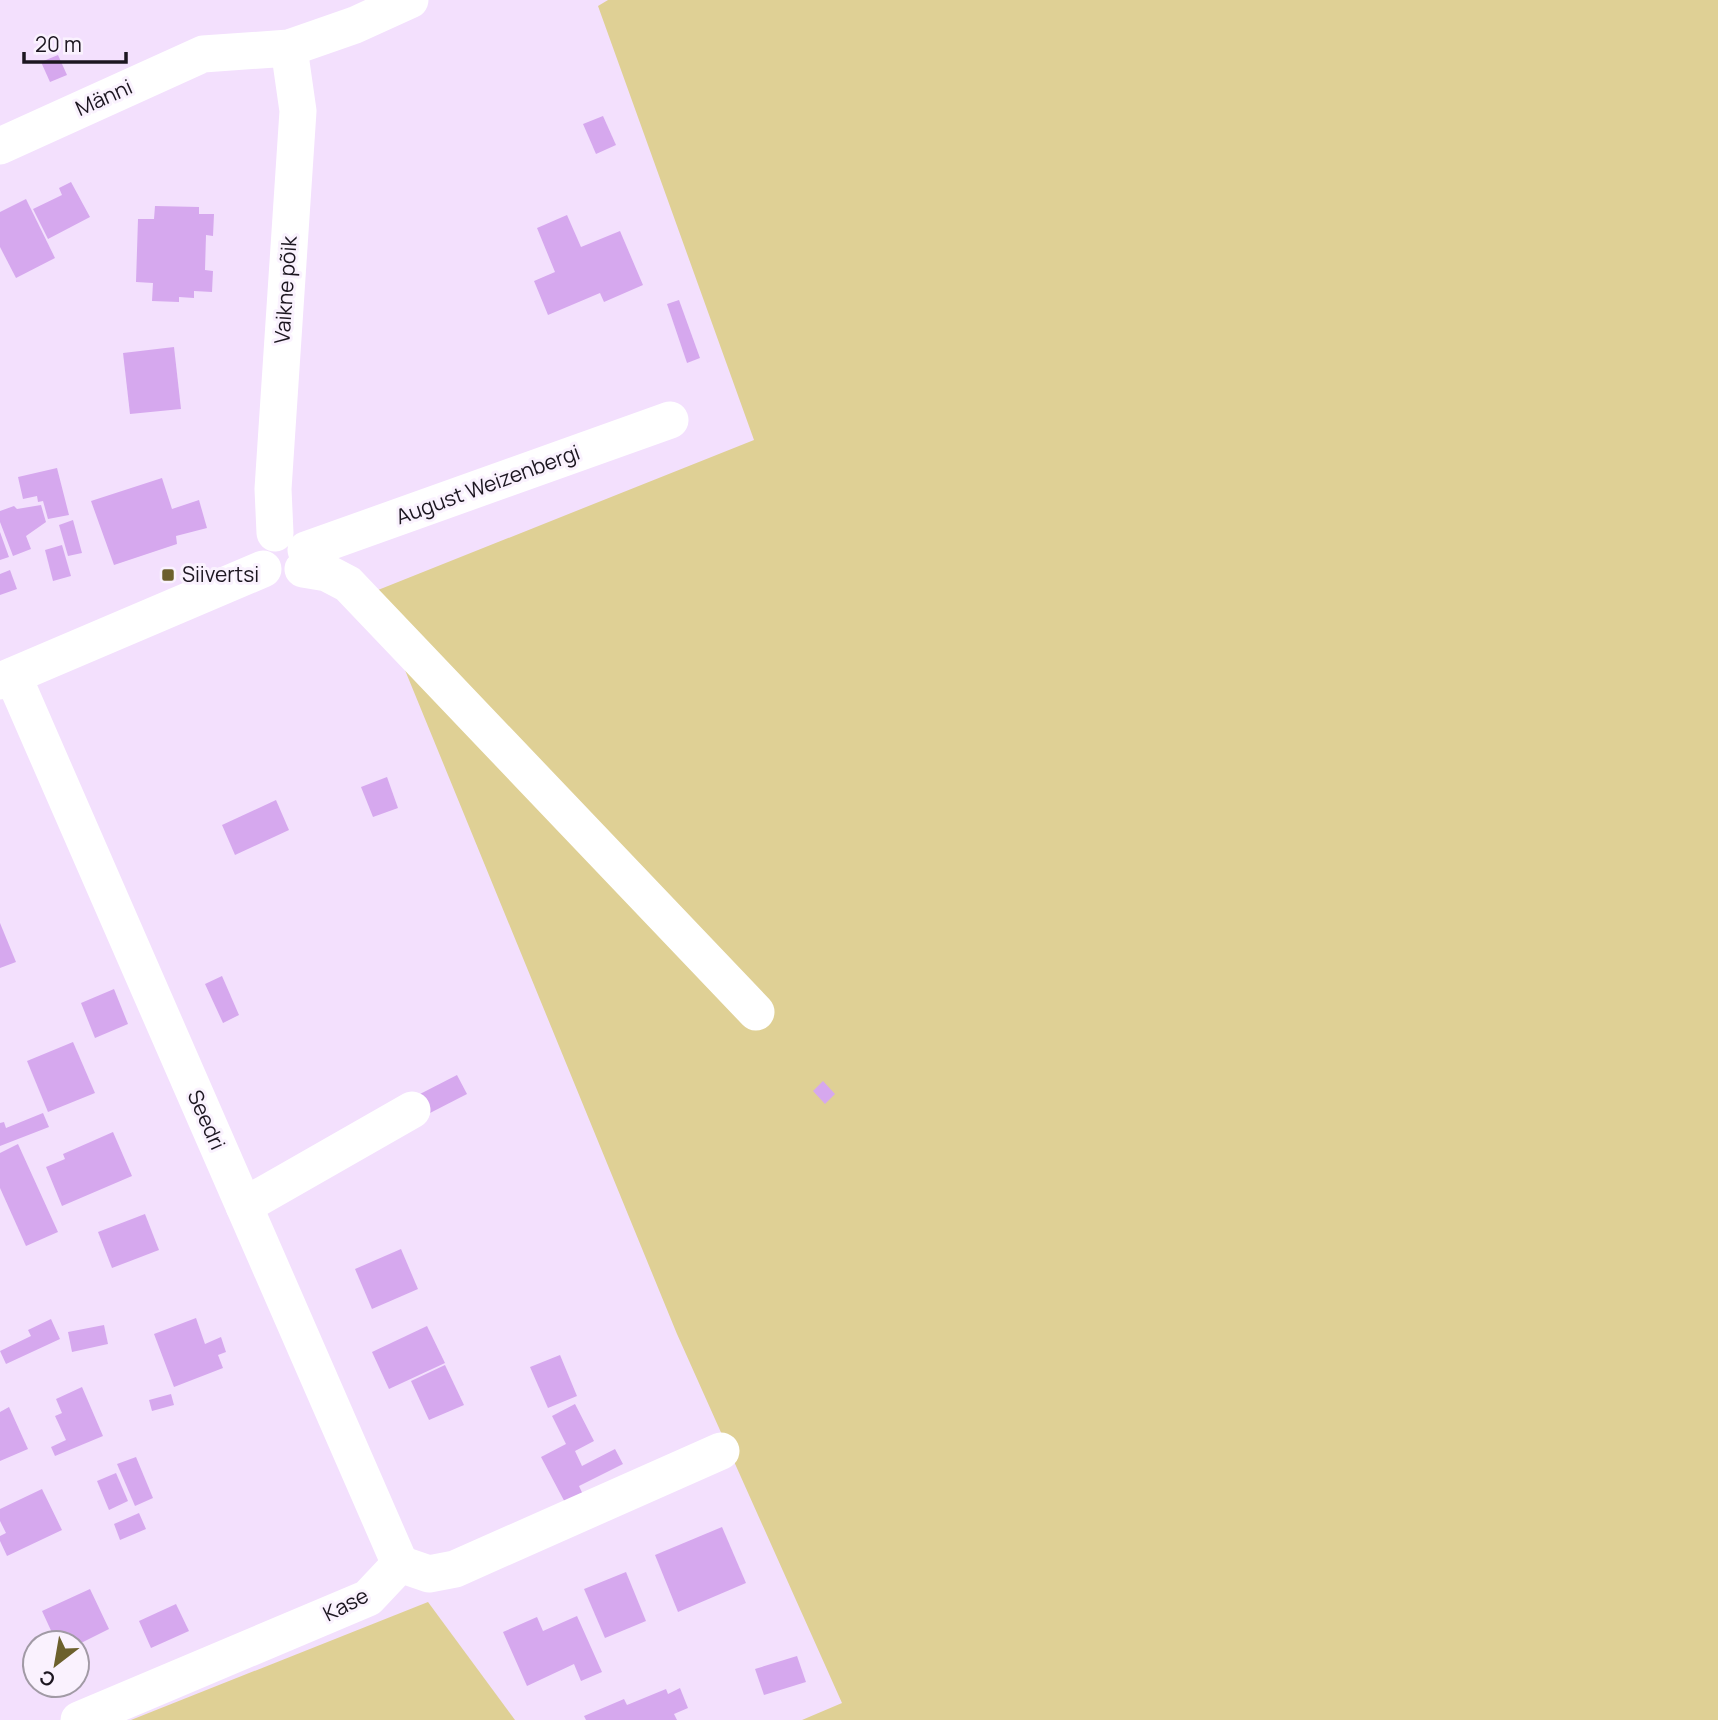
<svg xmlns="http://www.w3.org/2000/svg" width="1718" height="1720" viewBox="0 0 1718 1720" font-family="Manrope,sans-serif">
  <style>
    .green { fill: #dfd095 }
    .building { fill: #d6a8ee }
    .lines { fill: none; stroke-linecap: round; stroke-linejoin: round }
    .minor { stroke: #fff; stroke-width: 37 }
    .poi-dot { fill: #6c602d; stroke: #faf2fe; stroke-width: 2.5 }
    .labels { text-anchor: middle; stroke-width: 6; stroke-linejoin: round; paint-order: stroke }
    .street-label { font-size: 21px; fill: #1c1620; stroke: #faf2fe }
    .poi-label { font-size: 21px; fill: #1c1620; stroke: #faf2fe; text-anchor: start }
  </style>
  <rect width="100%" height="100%" fill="#f3e0fd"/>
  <g class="green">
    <path d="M 608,0 L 1718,0 L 1718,1720 L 802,1720 L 842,1703 L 677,1334 L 373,592 L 754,440 L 598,6 Z"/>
    <path d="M 428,1602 L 515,1720 L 131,1720 Z"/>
  </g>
  <g class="building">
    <path d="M 58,55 L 67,75 L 50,82 L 41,62 Z"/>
    <path d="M 603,116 L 616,145 L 596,154 L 583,124 Z"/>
    <path d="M 71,182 L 90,217 L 48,239 L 33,209 L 62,195 L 59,188 Z"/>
    <path d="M 26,199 L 55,258 L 16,278 L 0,247 L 0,212 Z"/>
    <path d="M 155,206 L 199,207 L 199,214 L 214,214 L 213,236 L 206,235 L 205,270 L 213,271 L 212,292 L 194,291 L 194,298 L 179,297 L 179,302 L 152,301 L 153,283 L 136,282 L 138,219 L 154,219 Z"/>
    <path d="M 567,215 L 581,247 L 620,231 L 643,285 L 604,302 L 600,293 L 548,315 L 534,281 L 555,272 L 537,228 Z"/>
    <path d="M 679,300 L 700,358 L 687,363 L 667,304 Z"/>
    <path d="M 174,347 L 181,409 L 130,414 L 123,353 Z"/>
    <path d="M 57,468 L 69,515 L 48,519 L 43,501 L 38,502 L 37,496 L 23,499 L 18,477 Z"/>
    <path d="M 162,478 L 172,509 L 199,500 L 207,528 L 176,536 L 177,544 L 114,565 L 91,501 Z"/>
    <path d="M 41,505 L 46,522 L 26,536 L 31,549 L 13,556 L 0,522 L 0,511 L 14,506 L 17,509 Z"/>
    <path d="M 73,520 L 82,553 L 68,556 L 59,525 Z"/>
    <path d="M 0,532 L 9,557 L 0,560 Z"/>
    <path d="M 62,545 L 71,576 L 53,581 L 45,550 Z"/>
    <path d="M 10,570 L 17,589 L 0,595 L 0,574 Z"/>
    <path d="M 387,777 L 398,808 L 373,817 L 361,787 Z"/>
    <path d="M 276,800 L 289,830 L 235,855 L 222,825 Z"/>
    <path d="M 0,923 L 16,962 L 0,968 Z"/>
    <path d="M 222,976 L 239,1015 L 223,1023 L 205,984 Z"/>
    <path d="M 114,989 L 128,1024 L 95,1038 L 81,1003 Z"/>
    <path d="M 73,1042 L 95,1093 L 48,1112 L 27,1061 Z"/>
    <path d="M 457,1075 L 467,1094 L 430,1113 L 420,1094 Z"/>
    <path d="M 823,1081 L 835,1094 L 825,1104 L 813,1091 Z"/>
    <path d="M 43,1113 L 49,1127 L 0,1146 L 0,1123 L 4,1122 L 6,1128 Z"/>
    <path d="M 113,1132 L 132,1176 L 62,1206 L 46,1167 L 65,1159 L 63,1154 Z"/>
    <path d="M 18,1144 L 58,1232 L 26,1246 L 0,1188 L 0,1153 Z"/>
    <path d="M 145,1214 L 159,1250 L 112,1268 L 98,1232 Z"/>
    <path d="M 401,1249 L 418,1289 L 372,1309 L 355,1269 Z"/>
    <path d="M 196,1318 L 205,1344 L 221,1337 L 226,1352 L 218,1355 L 223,1368 L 174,1387 L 154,1334 Z"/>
    <path d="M 51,1319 L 60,1339 L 6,1364 L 0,1351 L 31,1336 L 28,1330 Z"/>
    <path d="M 104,1325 L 108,1344 L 72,1352 L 68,1332 Z"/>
    <path d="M 427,1326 L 445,1363 L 389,1389 L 372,1352 Z"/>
    <path d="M 560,1355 L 577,1396 L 548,1408 L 530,1367 Z"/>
    <path d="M 445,1365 L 464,1405 L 429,1420 L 411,1381 Z"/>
    <path d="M 82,1387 L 103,1436 L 55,1456 L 51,1447 L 66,1440 L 55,1416 L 62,1413 L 56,1399 Z"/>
    <path d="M 171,1394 L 174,1405 L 152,1411 L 149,1400 Z"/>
    <path d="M 575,1404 L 594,1441 L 575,1451 L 582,1466 L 615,1449 L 623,1464 L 579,1486 L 586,1501 L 569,1510 L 541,1457 L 566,1444 L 552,1416 Z"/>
    <path d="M 9,1407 L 28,1449 L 0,1461 L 0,1412 Z"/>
    <path d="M 136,1457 L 153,1498 L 135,1506 L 117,1464 Z"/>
    <path d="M 116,1473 L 128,1501 L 109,1510 L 97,1481 Z"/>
    <path d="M 42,1489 L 62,1530 L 7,1556 L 0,1541 L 0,1536 L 6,1533 L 0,1521 L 0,1509 Z"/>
    <path d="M 139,1513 L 146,1529 L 120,1540 L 114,1524 Z"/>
    <path d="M 722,1527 L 746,1583 L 678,1612 L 655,1555 Z"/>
    <path d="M 626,1572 L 646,1621 L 605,1638 L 584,1589 Z"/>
    <path d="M 90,1589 L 109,1629 L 77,1645 L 42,1643 L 54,1637 L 42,1611 Z"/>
    <path d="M 176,1604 L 189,1631 L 151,1648 L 139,1621 Z"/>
    <path d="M 577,1616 L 602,1672 L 581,1681 L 574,1664 L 527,1686 L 503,1632 L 537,1617 L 543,1631 Z"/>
    <path d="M 797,1656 L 806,1682 L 764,1695 L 755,1669 Z"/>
    <path d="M 680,1688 L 688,1708 L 674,1714 L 677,1720 L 586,1720 L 584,1716 L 624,1699 L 627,1705 L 666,1689 L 668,1694 Z"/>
  </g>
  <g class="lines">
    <g class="minor">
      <path d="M 0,146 L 203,54 L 289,48 L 355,25 L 410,0"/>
      <path d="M 275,533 L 273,489 L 298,111 L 289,48"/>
      <path d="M 306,550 L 670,420"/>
      <path d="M 303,569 L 327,573 L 348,584 L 756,1012"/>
      <path d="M 13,676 L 400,1564"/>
      <path d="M 0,681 L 263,569"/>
      <path d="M 244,1206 L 412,1110"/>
      <path d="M 79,1720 L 368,1598 L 400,1564 L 429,1574 L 455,1569 L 721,1451"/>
    </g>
  </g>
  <rect class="poi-dot" x="161" y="568" width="14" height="14" rx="3.5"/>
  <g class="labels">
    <g class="street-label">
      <text transform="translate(104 98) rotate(-24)" y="7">Männi</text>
      <text transform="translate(286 290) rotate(-86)" y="7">Vaikne põik</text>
      <text transform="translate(488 485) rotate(-20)" y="7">August Weizenbergi</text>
      <text transform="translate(206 1120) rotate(66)" y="7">Seedri</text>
      <text transform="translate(346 1605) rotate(-27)" y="7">Kase</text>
    </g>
    <g class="poi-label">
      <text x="182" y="582">Siivertsi</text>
    </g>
  </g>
  <g transform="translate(56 1664) rotate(211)"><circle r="33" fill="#faf2fe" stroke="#a19aa5" stroke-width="2"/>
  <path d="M0-5L12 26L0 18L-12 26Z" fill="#6c602d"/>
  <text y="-10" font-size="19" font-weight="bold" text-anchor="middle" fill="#1c1620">С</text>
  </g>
  <path d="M24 52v10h102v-10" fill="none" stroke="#1c1620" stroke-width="3.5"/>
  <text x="35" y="52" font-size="21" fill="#1c1620" stroke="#faf2fe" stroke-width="5" paint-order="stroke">20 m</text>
</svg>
